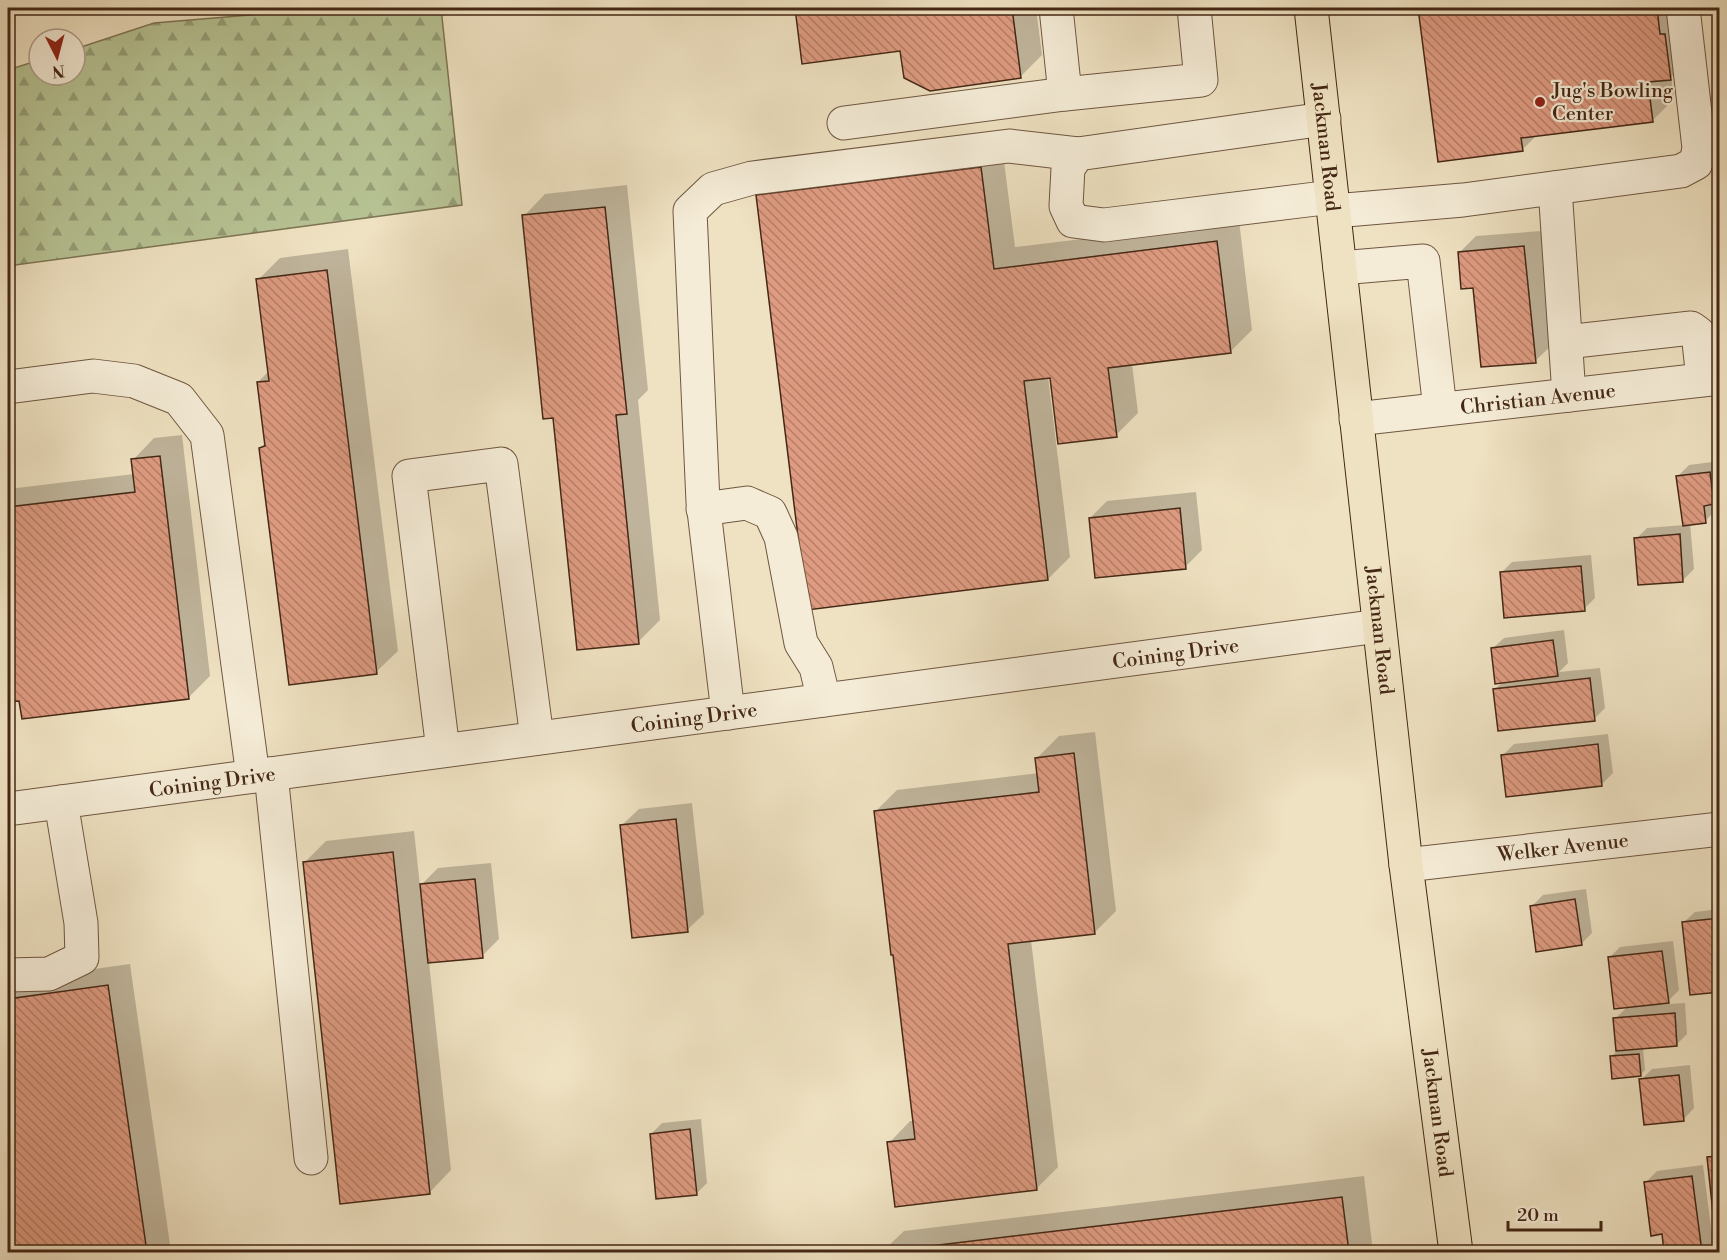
<svg xmlns="http://www.w3.org/2000/svg" width="1727" height="1260" viewBox="0 0 1727 1260" font-family="'Libre Bodoni',serif">
  <style>
    .forest { fill: url(#forest-firs); stroke: #7e7554; stroke-width: 1.5 }
    .shadow { fill: #0003 }
    .building { fill: url(#building-back-hatch); stroke: #442715; stroke-width: 1.5 }
    .lines { fill: none; stroke-linecap: round; stroke-linejoin: round }
    .minor-casing { stroke: #6f5640; stroke-width: 35 }
    .major-casing { stroke: #442715; stroke-width: 35 }
    .minor { stroke: #f5ecd7; stroke-width: 33 }
    .major { stroke: #efe2c2; stroke-width: 33 }
    .poi-dot { fill: #8f2418; stroke: #f5ecd7; stroke-width: 2 }
    .labels { text-anchor: middle; stroke-width: 4.5; stroke-linejoin: round; paint-order: stroke }
    .poi-label { font-size: 20px; fill: #442715; stroke: #f5ecd7; text-anchor: start }
    .street-label { font-size: 20px; fill: #442715; stroke: #f5ecd7 }
  </style>
  <defs>
    <pattern id="forest-firs" width="22" height="20" patternUnits="userSpaceOnUse" patternTransform="scale(1.5)"><rect width="22" height="20" fill="#b7c394"/><path d="M5 1l3.5 6h-7zM16 11l3.5 6h-7z" fill="#969e78"/></pattern>
    <pattern id="building-back-hatch" width="6" height="6" patternUnits="userSpaceOnUse" patternTransform="scale(1.5)"><rect width="6" height="6" fill="#de9b81"/><path d="M-1 5l2 2M0 0l6 6M5-1l2 2" fill="none" stroke="#b67e68"/></pattern>
  </defs>
  <rect width="100%" height="100%" fill="#efe2c2"/>
  <filter id="stains"><feTurbulence type="fractalNoise" baseFrequency=".00333" numOctaves="4"/><feColorMatrix values="0 0 0 0 .2 0 0 0 0 .09 0 0 0 0 .02 0 0 0 .5 -.17"/></filter>
  <radialGradient id="worn" r=".72"><stop offset=".6" stop-color="#630" stop-opacity="0"/><stop offset="1" stop-color="#630" stop-opacity=".3"/></radialGradient>
  <path class="forest" d="M 336,8 L 441,8 L 462,205 L 8,266 L 8,70 L 39,60 L 39,75 L 75,75 L 75,49 L 154,23 Z"/>
  <g class="shadow">
    <path d="M 797,8 L 1036,8 L 1042,55 L 1020,77 L 901,49 L 803,62 Z"/>
    <path d="M 1420,8 L 1681,8 L 1692,56 L 1671,77 L 1674,99 L 1652,121 L 1537,135 L 1522,150 L 1439,160 Z"/>
    <path d="M 1002,146 L 1015,247 L 1239,220 L 1252,330 L 1230,352 L 1132,364 L 1138,413 L 1116,435 L 1051,376 L 1048,377 L 1070,557 L 1048,579 L 757,195 L 779,174 Z"/>
    <path d="M 627,185 L 648,390 L 638,400 L 660,620 L 638,642 L 555,416 L 524,216 L 545,194 Z"/>
    <path d="M 1541,231 L 1552,345 L 1535,361 L 1475,287 L 1459,253 L 1476,236 Z"/>
    <path d="M 348,249 L 398,651 L 376,672 L 260,448 L 266,442 L 258,382 L 269,371 L 258,280 L 280,258 Z"/>
    <path d="M 182,435 L 210,676 L 188,698 L 8,700 L 8,489 L 134,474 L 133,460 L 154,438 Z"/>
    <path d="M 1720,461 L 1720,496 L 1715,501 L 1716,510 L 1705,521 L 1690,523 L 1694,569 L 1683,580 L 1636,539 L 1647,528 L 1684,525 L 1678,476 L 1689,465 Z"/>
    <path d="M 1196,492 L 1202,550 L 1185,567 L 1090,518 L 1107,501 Z"/>
    <path d="M 1591,555 L 1595,598 L 1584,609 L 1501,573 L 1512,562 Z"/>
    <path d="M 1564,630 L 1568,663 L 1559,672 L 1600,668 L 1605,708 L 1594,719 L 1495,689 L 1503,682 L 1492,649 L 1504,638 Z"/>
    <path d="M 1095,732 L 1116,911 L 1094,933 L 1031,940 L 1058,1167 L 1036,1189 L 889,1143 L 910,1121 L 914,1121 L 875,812 L 897,790 L 1039,773 L 1037,758 L 1059,736 Z"/>
    <path d="M 1608,734 L 1613,773 L 1601,785 L 1503,755 L 1514,744 Z"/>
    <path d="M 692,803 L 704,914 L 687,930 L 622,825 L 639,809 Z"/>
    <path d="M 414,831 L 420,886 L 438,868 L 491,863 L 499,939 L 482,956 L 429,962 L 451,1170 L 430,1192 L 304,863 L 326,841 Z"/>
    <path d="M 1586,889 L 1592,933 L 1581,944 L 1532,906 L 1543,895 Z"/>
    <path d="M 1720,909 L 1720,991 L 1683,923 L 1695,912 Z"/>
    <path d="M 1673,941 L 1679,990 L 1668,1001 L 1655,1003 L 1656,1005 L 1685,1003 L 1687,1034 L 1676,1045 L 1643,1048 L 1645,1070 L 1640,1075 L 1611,1057 L 1617,1051 L 1615,1019 L 1628,1006 L 1609,958 L 1620,947 Z"/>
    <path d="M 130,964 L 171,1252 L 8,1252 L 8,981 Z"/>
    <path d="M 1690,1065 L 1694,1108 L 1683,1120 L 1641,1080 L 1652,1069 Z"/>
    <path d="M 701,1119 L 707,1183 L 696,1194 L 651,1134 L 662,1123 Z"/>
    <path d="M 1720,1147 L 1720,1221 L 1709,1158 Z"/>
    <path d="M 1703,1165 L 1713,1243 L 1703,1252 L 1666,1252 L 1663,1232 L 1646,1182 L 1657,1171 Z"/>
    <path d="M 1364,1176 L 1373,1252 L 882,1252 L 904,1231 Z"/>
  </g>
  <g class="building">
    <path d="M 795,8 L 1012,8 L 1021,78 L 930,91 L 904,78 L 900,51 L 802,64 Z"/>
    <path d="M 1418,8 L 1657,8 L 1660,34 L 1665,34 L 1671,80 L 1648,82 L 1653,122 L 1521,138 L 1523,151 L 1438,162 Z"/>
    <path d="M 981,167 L 994,269 L 1217,241 L 1231,353 L 1108,368 L 1117,437 L 1058,444 L 1050,378 L 1024,381 L 1048,580 L 807,610 L 756,195 Z"/>
    <path d="M 605,207 L 627,414 L 616,415 L 639,644 L 577,650 L 553,418 L 543,419 L 522,215 Z"/>
    <path d="M 1524,246 L 1536,363 L 1481,367 L 1473,288 L 1461,289 L 1458,252 Z"/>
    <path d="M 327,270 L 377,674 L 289,685 L 259,448 L 265,446 L 257,382 L 269,381 L 256,279 Z"/>
    <path d="M 160,456 L 189,699 L 22,719 L 19,701 L 8,702 L 8,507 L 135,492 L 131,459 Z"/>
    <path d="M 1710,472 L 1714,504 L 1704,506 L 1706,523 L 1683,526 L 1676,476 Z"/>
    <path d="M 1180,508 L 1186,569 L 1095,578 L 1089,518 Z"/>
    <path d="M 1680,534 L 1683,582 L 1638,585 L 1634,538 Z"/>
    <path d="M 1581,566 L 1585,611 L 1504,618 L 1500,572 Z"/>
    <path d="M 1553,640 L 1558,676 L 1495,684 L 1491,648 Z"/>
    <path d="M 1590,678 L 1595,721 L 1498,731 L 1493,689 Z"/>
    <path d="M 1720,681 L 1720,722 L 1714,682 Z"/>
    <path d="M 1598,744 L 1602,786 L 1506,797 L 1501,755 Z"/>
    <path d="M 1074,753 L 1095,934 L 1008,944 L 1037,1190 L 895,1207 L 887,1142 L 915,1139 L 893,955 L 891,955 L 874,811 L 1039,792 L 1035,758 Z"/>
    <path d="M 676,819 L 688,932 L 632,938 L 620,825 Z"/>
    <path d="M 393,852 L 430,1194 L 340,1204 L 303,862 Z"/>
    <path d="M 475,879 L 483,958 L 428,963 L 420,884 Z"/>
    <path d="M 1575,899 L 1582,945 L 1536,952 L 1530,906 Z"/>
    <path d="M 1720,918 L 1720,992 L 1690,995 L 1682,922 Z"/>
    <path d="M 1662,951 L 1669,1003 L 1614,1009 L 1608,957 Z"/>
    <path d="M 108,985 L 147,1252 L 8,1252 L 8,999 Z"/>
    <path d="M 1675,1013 L 1677,1046 L 1616,1051 L 1613,1018 Z"/>
    <path d="M 1639,1054 L 1641,1076 L 1612,1079 L 1610,1056 Z"/>
    <path d="M 1679,1075 L 1684,1121 L 1644,1125 L 1639,1079 Z"/>
    <path d="M 690,1129 L 697,1195 L 656,1199 L 650,1134 Z"/>
    <path d="M 1720,1156 L 1720,1223 L 1714,1223 L 1707,1157 Z"/>
    <path d="M 1692,1176 L 1702,1252 L 1664,1252 L 1662,1234 L 1651,1236 L 1644,1182 Z"/>
    <path d="M 1342,1197 L 1349,1252 L 880,1252 Z"/>
  </g>
  <g class="lines">
    <defs>
      <g id="minor">
        <path d="M 1056,8 L 1065,94 L 1201,80 L 1194,8"/>
        <path d="M 1324,119 L 1078,154 L 1068,168 L 1066,206 L 1073,221 L 1104,225 L 1332,197"/>
        <path d="M 844,123 L 1065,94"/>
        <path d="M 1555,188 L 1569,395"/>
        <path d="M 1334,211 L 1463,200 L 1681,171 L 1696,163 L 1699,148 L 1683,8"/>
        <path d="M 1340,268 L 1423,261 L 1440,409"/>
        <path d="M 1566,342 L 1691,328 L 1698,333 L 1703,379"/>
        <path d="M 8,387 L 93,376 L 134,381 L 179,399 L 207,435 L 253,776"/>
        <path id="s1" d="M 1356,419 L 1720,378"/>
        <path d="M 703,509 L 747,503 L 770,513 L 781,537 L 801,643 L 816,667 L 824,700"/>
        <path d="M 728,713 L 703,502 L 690,211 L 713,189 L 752,178 L 1009,146 L 1078,154"/>
        <path d="M 443,750 L 409,476 L 501,464 L 537,738"/>
        <path d="M 271,774 L 311,1158"/>
        <path id="s2" d="M 8,809 L 1379,626"/>
        <path id="s3" d="M 1406,865 L 1720,829"/>
        <path d="M 8,975 L 49,974 L 82,958 L 81,923 L 61,802"/>
      </g>
      <g id="major">
        <path id="s4" d="M 1311,8 L 1406,865 L 1456,1252"/>
      </g>
    </defs>
    <use href="#minor" class="minor-casing"/>
    <use href="#major" class="major-casing"/>
    <use href="#minor" class="minor"/>
    <use href="#major" class="major"/>
  </g>
  <circle class="poi-dot" cx="1540" cy="102" r="6"/>
  <g class="labels">
    <g class="poi-label">
      <text x="1552" y="97">Jug's Bowling<tspan x="1552" dy="23">Center</tspan></text>
    </g>
    <g class="street-label">
      <text dy="7" stroke="none"><textPath href="#s4" startOffset="140">Jackman Road</textPath></text>
      <text dy="7" stroke="none"><textPath href="#s1" startOffset="183">Christian Avenue</textPath></text>
      <text dy="7" stroke="none"><textPath href="#s4" startOffset="626">Jackman Road</textPath></text>
      <text dy="7" stroke="none"><textPath href="#s2" startOffset="1178">Coining Drive</textPath></text>
      <text dy="7" stroke="none"><textPath href="#s2" startOffset="692">Coining Drive</textPath></text>
      <text dy="7" stroke="none"><textPath href="#s2" startOffset="206">Coining Drive</textPath></text>
      <text dy="7" stroke="none"><textPath href="#s3" startOffset="158">Welker Avenue</textPath></text>
      <text dy="7" stroke="none"><textPath href="#s4" startOffset="1112">Jackman Road</textPath></text>
    </g>
  </g>
  <rect width="1727" height="1260" fill="none" stroke="#efe2c2" stroke-width="30"/>
  <rect x="9" y="9" width="1709" height="1242" fill="none" stroke="#442715" stroke-width="3"/>
  <rect x="15" y="15" width="1697" height="1230" fill="none" stroke="#442715" stroke-width="1.5"/>
  <g transform="translate(57 57) rotate(174)"><circle r="28" fill="#f5ecd7" stroke="#ae9d89" stroke-width="1.5"/>
  <path d="M0-4.5L10 22L0 15L-10 22Z" fill="#8f2418"/>
  <text y="-9" font-size="16" font-weight="bold" text-anchor="middle" fill="#442715">N</text>
  </g>
  <path d="M1508 1221v9h93v-9" fill="none" stroke="#442715" stroke-width="3"/>
  <text x="1517" y="1221" font-size="18" fill="#442715" stroke="#f5ecd7" stroke-width="4.5" paint-order="stroke">20 m</text>
  <rect width="100%" height="100%" filter="url(#stains)"/>
  <rect width="100%" height="100%" fill="url(#worn)"/>
</svg>
